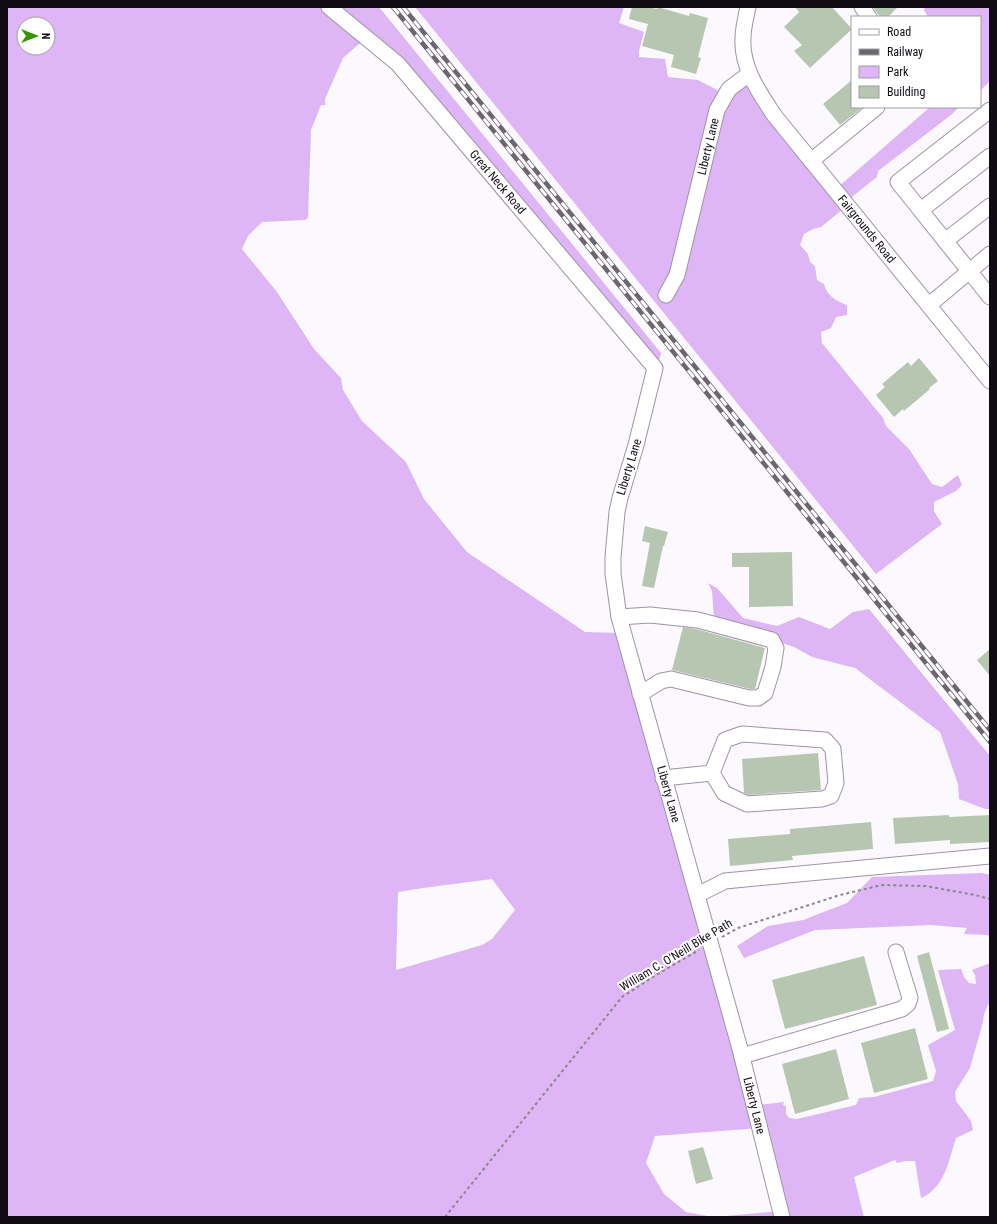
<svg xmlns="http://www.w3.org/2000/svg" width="997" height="1224" viewBox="0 0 997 1224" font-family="'Roboto Condensed',sans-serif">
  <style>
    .green { fill: #deb5f5; fill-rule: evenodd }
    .building { fill: #b6c6b1 }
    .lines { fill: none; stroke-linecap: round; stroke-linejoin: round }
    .minor-casing { stroke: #9f92a7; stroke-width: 17 }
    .path { stroke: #8a868c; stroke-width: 2; stroke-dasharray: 3 3; stroke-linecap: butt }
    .minor { stroke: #fff; stroke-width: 15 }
    .rail-casing { stroke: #6b676e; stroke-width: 4.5 }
    .rail { stroke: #fff; stroke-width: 3; stroke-dasharray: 9; stroke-linecap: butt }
    .labels { text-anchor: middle; stroke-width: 4; stroke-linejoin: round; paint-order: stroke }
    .street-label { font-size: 12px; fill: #110c14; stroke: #fff }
  </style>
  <rect width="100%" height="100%" fill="#fcf9fe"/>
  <g class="green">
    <path d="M 11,7 L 379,7 L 661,353 L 659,361 L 367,37 L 343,58 L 325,99 L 325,105 L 321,105 L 311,130 L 308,218 L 305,220 L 262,222 L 248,236 L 242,249 L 277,292 L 314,349 L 341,378 L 343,390 L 362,421 L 406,462 L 424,499 L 467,552 L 585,632 L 619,633 L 757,1105 L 784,1102 L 783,1105 L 786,1106 L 786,1114 L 789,1118 L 797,1119 L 856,1105 L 859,1098 L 874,1097 L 933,1081 L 936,1071 L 928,1045 L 955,1030 L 938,970 L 961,969 L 964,977 L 969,983 L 976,984 L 975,975 L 972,970 L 990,963 L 990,1001 L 984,1014 L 983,1022 L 970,1068 L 955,1092 L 956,1101 L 971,1121 L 973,1130 L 956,1138 C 949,1159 945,1188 921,1198 L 915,1161 L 905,1161 L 897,1163 L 895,1160 L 854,1177 L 864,1217 L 714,1217 L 781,1211 L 760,1128 L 655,1136 L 646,1163 L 664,1194 L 686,1212 L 713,1217 L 7,1217 L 7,9 ZM 24,24 L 48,24 L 48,48 L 24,48 ZM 492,879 L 515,910 L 492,939 L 482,945 L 396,970 L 398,892 L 423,888 Z"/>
    <path d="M 415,7 L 624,7 L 619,23 L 644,32 L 639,51 L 639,57 L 665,59 L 668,77 L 698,80 L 725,94 L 745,77 L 837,188 L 930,107 L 959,107 L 951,115 L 878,171 L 877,177 L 848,200 L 848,205 L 821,227 L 813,229 L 804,234 L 800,245 L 808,254 L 810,262 L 815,266 L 817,280 L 824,284 C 827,296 836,301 847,305 L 847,315 L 836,317 L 831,328 L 821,332 L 822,343 L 883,418 L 886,426 L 909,449 L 932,484 L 942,487 L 958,475 L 962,485 L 956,491 L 934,502 L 934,511 L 942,524 L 876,574 Z"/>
    <path d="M 925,7 L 990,7 L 990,81 L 982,89 L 980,90 L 980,17 L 928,17 L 924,10 Z"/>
    <path d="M 708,583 L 717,588 L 743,618 L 777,626 L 799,617 L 830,629 L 853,612 L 869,609 L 990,756 L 990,809 L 985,809 L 959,799 L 958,784 L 940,732 L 855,668 L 812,657 L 794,647 L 725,624 L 714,619 L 712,591 Z"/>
    <path d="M 982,873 L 990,875 L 990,938 L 988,935 L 964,934 L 967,928 L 931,925 L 815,930 L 744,958 L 737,946 L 768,926 L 803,920 L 847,903 L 872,877 Z"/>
  </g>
  <g class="building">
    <path d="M 632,7 L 648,7 L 657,9 L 658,7 L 689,16 L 690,13 L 708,18 L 698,57 L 701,58 L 696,74 L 671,67 L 674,55 L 642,46 L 648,24 L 629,19 Z"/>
    <path d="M 795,7 L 832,7 L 852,29 L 810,68 L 794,51 L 802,45 L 784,27 L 799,12 Z"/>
    <path d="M 873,7 L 898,7 L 888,17 L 880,17 Z"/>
    <path d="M 852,80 L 852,107 L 863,107 L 840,125 L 823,104 Z"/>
    <path d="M 919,358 L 938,381 L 929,388 L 930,389 L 904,411 L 903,409 L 894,417 L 876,395 L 885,387 L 882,384 L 908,362 L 911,366 Z"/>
    <path d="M 645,526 L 668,532 L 664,546 L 663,546 L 654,588 L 642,586 L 650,543 L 642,541 Z"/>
    <path d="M 792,552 L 793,606 L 749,607 L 749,567 L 732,567 L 732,553 Z"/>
    <path d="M 683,627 L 696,629 L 765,648 L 755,689 L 750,689 L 672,670 Z"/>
    <path d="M 990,649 L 990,676 L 977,660 Z"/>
    <path d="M 818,753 L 821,790 L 749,795 L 744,793 L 742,759 Z"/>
    <path d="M 949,815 L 949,817 L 990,815 L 990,842 L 950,844 L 950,840 L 895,844 L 893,818 Z"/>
    <path d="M 871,822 L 873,849 L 792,856 L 793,860 L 730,866 L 728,839 L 790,834 L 790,829 Z"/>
    <path d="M 929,952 L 949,1029 L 937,1032 L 917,956 Z"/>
    <path d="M 864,956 L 877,1005 L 785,1029 L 772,980 Z"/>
    <path d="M 915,1028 L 928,1079 L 874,1093 L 861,1043 Z"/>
    <path d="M 836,1049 L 849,1099 L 795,1114 L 782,1064 Z"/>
    <path d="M 703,1147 L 713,1179 L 696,1184 L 688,1151 Z"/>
  </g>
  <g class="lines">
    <defs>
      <g id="minor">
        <path id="s1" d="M 329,7 L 398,64 L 655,368 L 636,445 L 620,498 L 617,512 L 613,557 L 613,574 L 619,617 L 740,1049 L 782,1217"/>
        <path id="s2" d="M 748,7 C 746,17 743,28 743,38 C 741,67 759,92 774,115 L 990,381"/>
        <path d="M 862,7 L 869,17"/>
        <path d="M 990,110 L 898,182 L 990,297"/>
        <path d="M 811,161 L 877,107"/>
        <path d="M 921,210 L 990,156"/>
        <path d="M 945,241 L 990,206"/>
        <path id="s3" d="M 666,295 L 677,275 L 717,110 L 729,89 L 749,74"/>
        <path d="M 929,305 L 990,254"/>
        <path d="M 619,617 L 650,615 L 698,620 L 772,640 L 776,648 L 773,667 L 765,693 L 758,698 L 749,698 L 671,679 L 661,681 L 640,694"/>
        <path d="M 663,778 L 712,773 L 725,740 L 742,734 L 825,740 L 833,749 L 836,783 L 831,796 L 822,799 L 747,804 L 724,793 L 712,773"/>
        <path d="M 697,895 L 725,881 L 990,856"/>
        <path d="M 742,1056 L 902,1009 L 908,1004 L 910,998 L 896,952"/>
      </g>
    </defs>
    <use href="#minor" class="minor-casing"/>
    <g class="path">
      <path d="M 722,937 L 738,928 L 840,895 L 882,885 L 925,886 L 975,895 L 990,899"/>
      <path d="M 445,1217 L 622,997 L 656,975 L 699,950"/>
    </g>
    <use href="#minor" class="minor"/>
    <defs>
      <g id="rail">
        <path d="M 393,7 L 990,742"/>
        <path d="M 403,7 L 990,730"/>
      </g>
    </defs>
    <use href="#rail" class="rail-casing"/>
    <use href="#rail" class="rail"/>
  </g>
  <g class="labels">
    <g class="street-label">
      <text dy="4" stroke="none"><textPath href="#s3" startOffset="155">Liberty Lane</textPath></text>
      <text dy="4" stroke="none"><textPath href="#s1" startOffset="244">Great Neck Road</textPath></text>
      <text dy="4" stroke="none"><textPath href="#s2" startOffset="263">Fairgrounds Road</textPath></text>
      <text transform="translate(629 467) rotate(-73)" y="4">Liberty Lane</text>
      <text dy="4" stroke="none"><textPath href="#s1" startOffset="926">Liberty Lane</textPath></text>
      <text transform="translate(676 955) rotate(-31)" y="4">William C. O'Neill Bike Path</text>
      <text dy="4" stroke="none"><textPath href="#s1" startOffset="1249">Liberty Lane</textPath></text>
    </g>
  </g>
  <rect width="997" height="1224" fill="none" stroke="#110c14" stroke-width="16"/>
  <rect x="851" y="16" width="130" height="92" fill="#ffffff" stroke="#a09ea1"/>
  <rect x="859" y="29" width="20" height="6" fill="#ffffff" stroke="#a09ea1"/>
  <text x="887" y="36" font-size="12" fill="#110c14">Road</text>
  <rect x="859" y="49" width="20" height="6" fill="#6b676e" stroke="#a09ea1"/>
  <text x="887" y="56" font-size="12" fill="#110c14">Railway</text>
  <rect x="859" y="66" width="20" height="12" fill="#deb5f5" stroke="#a09ea1"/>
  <text x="887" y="76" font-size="12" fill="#110c14">Park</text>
  <rect x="859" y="86" width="20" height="12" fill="#b6c6b1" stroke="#a09ea1"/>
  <text x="887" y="96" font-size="12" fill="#110c14">Building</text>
  <g transform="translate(36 36) rotate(90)"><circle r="19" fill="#ffffff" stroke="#a09ea1"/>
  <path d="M0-3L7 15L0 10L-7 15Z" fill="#389205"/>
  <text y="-6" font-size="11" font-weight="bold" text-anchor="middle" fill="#110c14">N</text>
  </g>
</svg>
